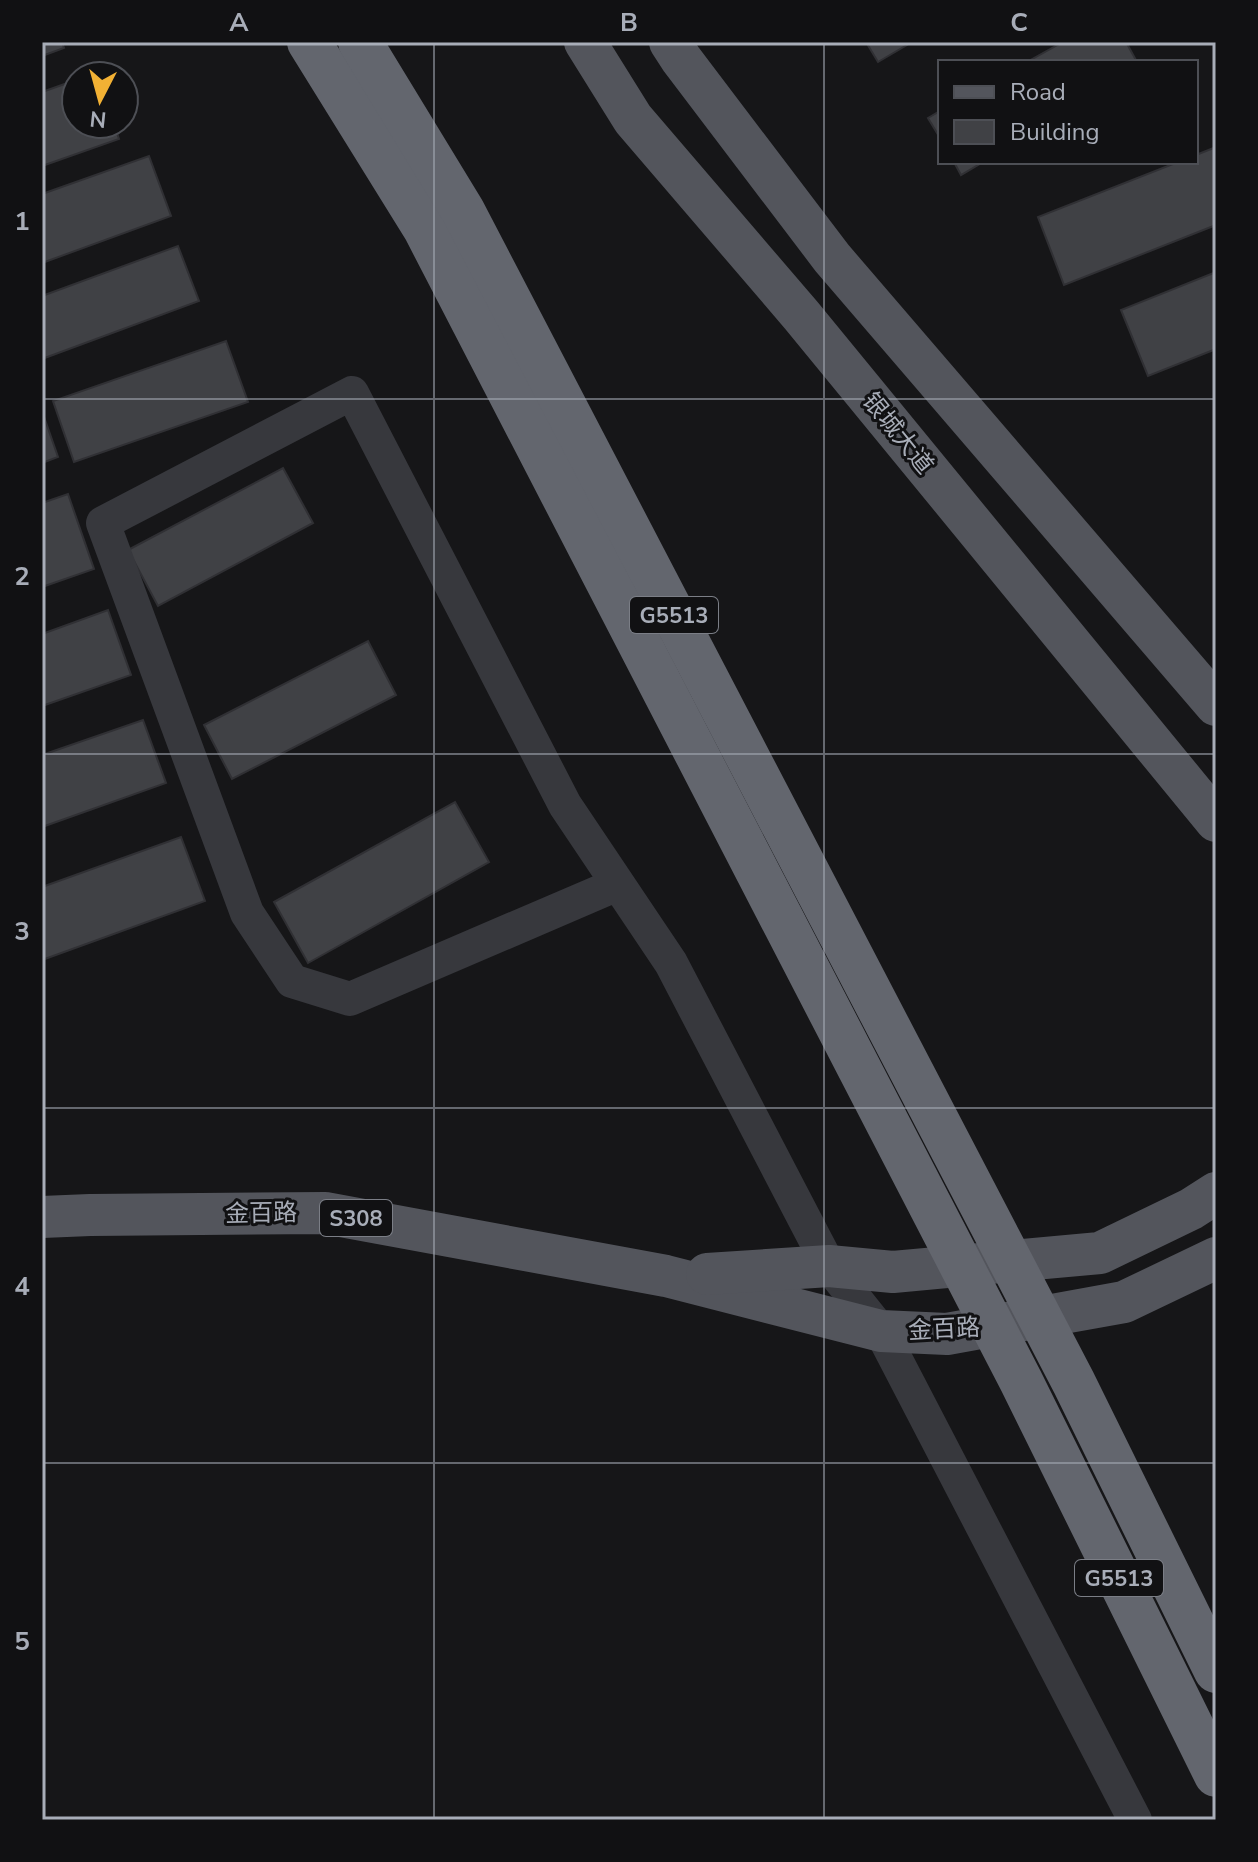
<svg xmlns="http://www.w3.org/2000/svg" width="1258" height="1862" viewBox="0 0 1258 1862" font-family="'Nunito Sans','Noto Sans SC',sans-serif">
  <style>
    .building { fill: #404145; stroke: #303034; stroke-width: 2 }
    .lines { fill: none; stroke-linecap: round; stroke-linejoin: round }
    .minor { stroke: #37383d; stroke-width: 34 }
    .major { stroke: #53555c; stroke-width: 42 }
    .highway { stroke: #63666e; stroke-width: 44 }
    .grid { fill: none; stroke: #a8adb8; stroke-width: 2; stroke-opacity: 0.55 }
    .labels { text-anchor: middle; stroke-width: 6; stroke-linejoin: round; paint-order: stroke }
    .shield { fill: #111113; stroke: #7b7e86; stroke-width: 2 }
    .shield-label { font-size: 22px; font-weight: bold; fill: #a8adb8 }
    .street-label { font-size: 24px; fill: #a8adb8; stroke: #111113 }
    .neatline { fill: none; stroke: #a8adb8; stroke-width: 3 }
    .grid-label { font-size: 26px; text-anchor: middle; font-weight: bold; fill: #a8adb8 }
  </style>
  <rect width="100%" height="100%" fill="#161618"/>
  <g class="building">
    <path d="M 42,42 L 62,42 L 64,48 L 42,56 Z"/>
    <path d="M 866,42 L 912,42 L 878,62 Z"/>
    <path d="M 1063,42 L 1126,42 L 1137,62 L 1027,62 Z"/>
    <path d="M 76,80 L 76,124 L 114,124 L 119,139 L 42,166 L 42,92 Z"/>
    <path d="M 940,111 L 940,138 L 928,118 Z"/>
    <path d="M 1216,147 L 1216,225 L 1064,285 L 1038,217 L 1178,162 L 1196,162 L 1196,155 Z"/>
    <path d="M 149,156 L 171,216 L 42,263 L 42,194 Z"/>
    <path d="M 954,162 L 983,162 L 961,175 Z"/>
    <path d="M 178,246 L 199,301 L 42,359 L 42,296 Z"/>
    <path d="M 1216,272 L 1216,349 L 1148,376 L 1121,310 Z"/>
    <path d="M 226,341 L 248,402 L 74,462 L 53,401 Z"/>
    <path d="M 42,411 L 58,457 L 42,463 Z"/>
    <path d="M 283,468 L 313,523 L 158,606 L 128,550 Z"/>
    <path d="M 68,494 L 94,569 L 42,587 L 42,503 Z"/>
    <path d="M 108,610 L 131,675 L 42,706 L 42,634 Z"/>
    <path d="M 368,641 L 396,695 L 232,779 L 204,725 Z"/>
    <path d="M 143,720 L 166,783 L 42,827 L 42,755 Z"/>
    <path d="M 455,802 L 489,862 L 308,963 L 274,902 Z"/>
    <path d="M 181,837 L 205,901 L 42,960 L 42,887 Z"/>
  </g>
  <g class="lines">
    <path class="minor" d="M 618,884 L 350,999 L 292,981 L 247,913 L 103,523 L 352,393 L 565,805 L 671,963 L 829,1266 L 881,1331 L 1135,1820"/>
    <g class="major">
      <path d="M 585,42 L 633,119 L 801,315 L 1216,821"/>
      <path d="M 670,42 L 681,59 L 832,258 L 1216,705"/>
      <path d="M 42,1217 L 90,1215 L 325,1213 L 666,1276 L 881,1331 L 947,1334 L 1124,1302 L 1216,1258"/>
      <path d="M 707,1274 L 829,1266 L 893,1272 L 1100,1253 L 1191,1209 L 1216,1193"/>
    </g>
    <g class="highway">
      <path d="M 309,42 L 425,229 L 1021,1381 L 1216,1775"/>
      <path d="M 360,42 L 463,211 L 1074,1383 L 1216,1671"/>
    </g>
  </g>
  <path class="grid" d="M 434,42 L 434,1820M 824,42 L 824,1820M 42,399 L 1216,399M 42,754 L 1216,754M 42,1108 L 1216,1108M 42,1463 L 1216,1463"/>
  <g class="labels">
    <g class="shield">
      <rect x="630" y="597" width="88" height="36" rx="6"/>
      <rect x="320" y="1200" width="72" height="36" rx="6"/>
      <rect x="1075" y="1560" width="88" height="36" rx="6"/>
    </g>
    <g class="shield-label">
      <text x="674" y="623">G5513</text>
      <text x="356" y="1226">S308</text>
      <text x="1119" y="1586">G5513</text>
    </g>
    <g class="street-label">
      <text transform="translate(898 433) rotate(51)" y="8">银城大道</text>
      <text transform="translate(261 1213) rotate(-1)" y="8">金百路</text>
      <text transform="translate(944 1329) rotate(-3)" y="8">金百路</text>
    </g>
  </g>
  <rect width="1258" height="1862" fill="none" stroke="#111113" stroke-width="88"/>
  <rect x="938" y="60" width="260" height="104" fill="#111113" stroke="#4d4f55" stroke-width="2"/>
  <rect x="954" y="86" width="40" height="12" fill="#53555c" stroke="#4d4f55" stroke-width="2"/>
  <text x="1010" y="100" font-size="24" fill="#a8adb8">Road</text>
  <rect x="954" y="120" width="40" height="24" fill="#404145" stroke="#4d4f55" stroke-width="2"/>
  <text x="1010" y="140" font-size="24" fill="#a8adb8">Building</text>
  <g transform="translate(100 100) rotate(186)"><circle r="38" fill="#111113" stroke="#4d4f55" stroke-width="2"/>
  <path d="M0-6L14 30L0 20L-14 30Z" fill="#f2b134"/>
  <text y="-12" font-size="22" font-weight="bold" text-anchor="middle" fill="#a8adb8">N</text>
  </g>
  <rect x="44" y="44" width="1170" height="1774" class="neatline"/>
  <g class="grid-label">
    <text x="239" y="31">A</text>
    <text x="629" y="31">B</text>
    <text x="1019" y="31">C</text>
    <text x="22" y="230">1</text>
    <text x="22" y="585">2</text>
    <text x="22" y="940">3</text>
    <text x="22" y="1295">4</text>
    <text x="22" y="1650">5</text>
  </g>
</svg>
